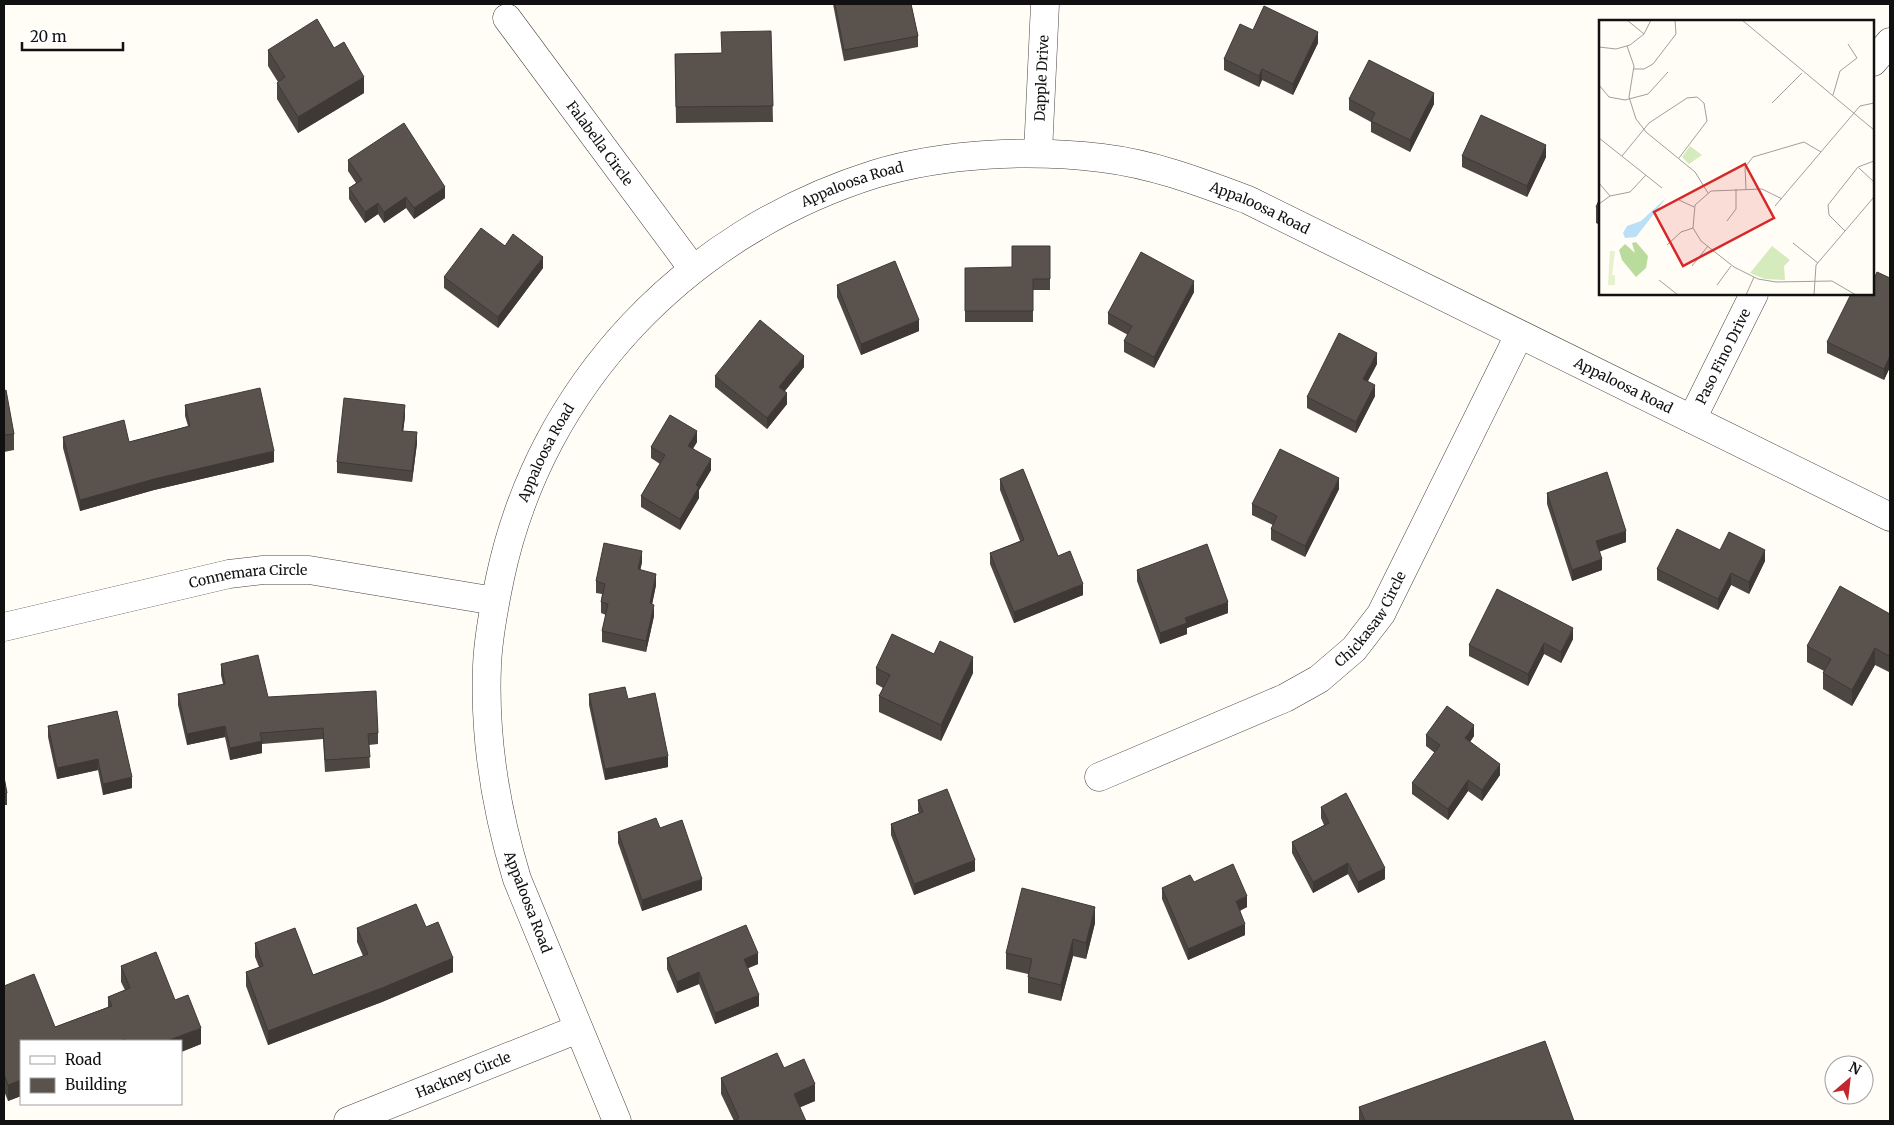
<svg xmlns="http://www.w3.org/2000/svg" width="1894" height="1125" viewBox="0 0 1894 1125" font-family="Merriweather,serif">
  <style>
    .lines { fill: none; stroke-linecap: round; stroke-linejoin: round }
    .minor-casing { stroke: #444; stroke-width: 29 }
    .minor { stroke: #fff; stroke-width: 28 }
    .wall { fill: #4d4742 }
    .shaded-wall { fill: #3f3936 }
    .building { fill: #5a524d; stroke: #3f3936 }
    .labels { text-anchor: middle; stroke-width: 5; stroke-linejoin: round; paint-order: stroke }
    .street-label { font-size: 14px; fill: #111; stroke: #fff }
    .inset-road { fill: none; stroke: #a09f9a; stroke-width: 1 }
    .view { fill: #d62828; fill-opacity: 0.15; stroke: #d62828; stroke-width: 2.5 }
    .inset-edge { fill: none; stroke: #111; stroke-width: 2.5 }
  </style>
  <rect width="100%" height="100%" fill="#fffdf5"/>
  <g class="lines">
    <defs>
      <g id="minor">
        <path id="s1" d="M 507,18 L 693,269"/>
        <path d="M 1873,62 L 1890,42"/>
        <path id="s2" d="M 1038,153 L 1045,4"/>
        <path id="s3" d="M 1692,419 L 1754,294"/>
        <path id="s4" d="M 4,627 L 229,574 L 263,570 L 309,570 L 495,601"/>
        <path id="s5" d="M 1099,777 L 1285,698 L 1319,679 L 1354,649 L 1381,614 L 1519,335"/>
        <path id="s6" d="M 348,1121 L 578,1029"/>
        <path id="s7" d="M 617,1121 L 517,879 C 496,810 484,739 487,666 C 488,637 494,607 500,578 C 541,384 687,233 875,174 C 945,153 1030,149 1102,158 C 1153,164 1200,182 1248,200 L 1890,517"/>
      </g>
    </defs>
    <use href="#minor" class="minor-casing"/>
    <use href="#minor" class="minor"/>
  </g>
  <g class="wall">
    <path d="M 833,4 L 911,4 L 918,36 L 918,47 L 844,61 Z"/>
    <path d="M 1253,30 L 1318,43 L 1293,95 L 1262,80 L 1259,87 L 1224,70 L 1224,59 Z"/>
    <path d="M 771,31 L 773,122 L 676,123 L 675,54 L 721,53 Z"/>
    <path d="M 334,48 L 364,93 L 298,133 L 277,99 L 277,83 L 278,82 L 268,66 L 268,50 Z"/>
    <path d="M 1349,99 L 1434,104 L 1410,152 L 1371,132 L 1371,122 L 1349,110 Z"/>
    <path d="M 1462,156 L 1546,157 L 1527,197 L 1462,167 Z"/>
    <path d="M 348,160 L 445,198 L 414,219 L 406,208 L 384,223 L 378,214 L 365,223 L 349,199 L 349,188 L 356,183 L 348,171 Z"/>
    <path d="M 1600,198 L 1600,225 L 1596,223 L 1596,207 Z"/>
    <path d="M 505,246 L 543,268 L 498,328 L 444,288 L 444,277 Z"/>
    <path d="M 965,268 L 1050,279 L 1050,290 L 1033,290 L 1033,322 L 965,322 Z"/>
    <path d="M 1890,278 L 1890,367 L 1884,380 L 1827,353 L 1827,342 L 1873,294 Z"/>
    <path d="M 837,285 L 919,331 L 861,355 L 837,297 Z"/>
    <path d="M 1194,292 L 1154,368 L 1124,352 L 1124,341 L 1128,335 L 1108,324 L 1108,313 Z"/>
    <path d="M 1377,364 L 1368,381 L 1375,396 L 1356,433 L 1307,408 L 1307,397 Z"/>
    <path d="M 804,367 L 785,391 L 787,404 L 767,429 L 715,387 L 715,376 Z"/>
    <path d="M 4,391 L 14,434 L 14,450 L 4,452 Z"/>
    <path d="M 185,405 L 274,462 L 154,490 L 80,511 L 63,448 L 63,437 L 129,442 L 188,426 L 185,416 Z"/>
    <path d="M 405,416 L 403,431 L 417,443 L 412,482 L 337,473 L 337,462 Z"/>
    <path d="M 697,442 L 693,448 L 711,470 L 699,490 L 699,498 L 680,530 L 641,507 L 641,496 L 660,464 L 651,458 L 651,447 Z"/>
    <path d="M 1000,479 L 1058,556 L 1083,595 L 1014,623 L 990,564 L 990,553 L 1020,541 L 1000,490 Z"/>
    <path d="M 1339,489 L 1305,557 L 1271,540 L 1271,529 L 1273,525 L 1252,515 L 1252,504 Z"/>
    <path d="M 1547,493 L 1626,542 L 1599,551 L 1602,570 L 1572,581 L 1547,504 Z"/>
    <path d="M 1720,550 L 1765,561 L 1749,594 L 1731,585 L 1718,610 L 1657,580 L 1657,569 Z"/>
    <path d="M 642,562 L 640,570 L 656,585 L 652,604 L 654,616 L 646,652 L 602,642 L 602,631 L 606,615 L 601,613 L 601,602 L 602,594 L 596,593 L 596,581 Z"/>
    <path d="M 1137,570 L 1228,613 L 1187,628 L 1187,634 L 1160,644 L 1137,581 Z"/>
    <path d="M 1890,614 L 1889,672 L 1875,665 L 1852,706 L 1823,689 L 1823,673 L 1824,671 L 1807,662 L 1807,646 Z"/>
    <path d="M 1573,639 L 1561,663 L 1544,654 L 1528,686 L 1469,656 L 1469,645 Z"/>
    <path d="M 221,664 L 268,697 L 378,733 L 378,744 L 369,745 L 370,768 L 325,772 L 323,739 L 262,744 L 262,753 L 230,760 L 225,737 L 187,745 L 178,705 L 178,694 L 223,684 L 221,675 Z"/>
    <path d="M 876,668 L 973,673 L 941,741 L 879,712 L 879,696 L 883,688 L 876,684 Z"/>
    <path d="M 589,694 L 628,699 L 668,767 L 605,780 L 589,705 Z"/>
    <path d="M 117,711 L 132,788 L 103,795 L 98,770 L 57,779 L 48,737 L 48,726 Z"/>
    <path d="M 1426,735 L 1474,736 L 1470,742 L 1500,775 L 1482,801 L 1468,791 L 1448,820 L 1412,794 L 1412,783 L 1435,753 L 1426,746 Z"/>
    <path d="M 4,777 L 7,793 L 7,805 L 4,805 Z"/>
    <path d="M 918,800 L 975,871 L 914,895 L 891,835 L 891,824 L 919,813 L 918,811 Z"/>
    <path d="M 1321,807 L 1385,879 L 1358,893 L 1348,874 L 1313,893 L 1292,853 L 1292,842 L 1324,825 L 1321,818 Z"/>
    <path d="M 660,828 L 702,890 L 642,911 L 618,843 L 618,832 Z"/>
    <path d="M 1194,882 L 1247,907 L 1240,911 L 1245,935 L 1188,960 L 1162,899 L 1162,888 Z"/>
    <path d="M 1095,923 L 1086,959 L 1073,956 L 1061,1001 L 1028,993 L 1028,974 L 1006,969 L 1006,953 Z"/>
    <path d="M 426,927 L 453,972 L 382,1002 L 268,1045 L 246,986 L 246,972 L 259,967 L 255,957 L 255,943 L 313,975 L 363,956 L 357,942 L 357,928 Z"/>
    <path d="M 667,958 L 758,964 L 748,968 L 759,1006 L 715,1024 L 699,984 L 677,993 L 667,969 Z"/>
    <path d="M 121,966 L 175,1000 L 201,1044 L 181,1052 L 181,1041 L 21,1041 L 21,1096 L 8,1101 L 4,1091 L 4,986 L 55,1027 L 108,1007 L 108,997 L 125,990 L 121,982 Z"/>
    <path d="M 784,1068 L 815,1101 L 800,1107 L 734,1121 L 721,1094 L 721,1078 Z"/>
    <path d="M 1359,1107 L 1574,1121 L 1359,1121 Z"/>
  </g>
  <g class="shaded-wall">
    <path d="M 1318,32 L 1318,43 L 1293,95 L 1293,84 Z"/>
    <path d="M 1262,69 L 1262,80 L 1259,87 L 1259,76 Z"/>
    <path d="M 364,77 L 364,93 L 298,133 L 298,117 Z"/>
    <path d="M 1434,93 L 1434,104 L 1410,152 L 1410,140 Z"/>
    <path d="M 1546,145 L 1546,157 L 1527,197 L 1527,186 Z"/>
    <path d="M 445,187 L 445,198 L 414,219 L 414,208 Z"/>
    <path d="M 406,197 L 406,208 L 384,223 L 384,212 Z"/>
    <path d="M 378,203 L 378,214 L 365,223 L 365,212 Z"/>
    <path d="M 543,257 L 543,268 L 498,328 L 498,317 Z"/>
    <path d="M 1194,281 L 1194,292 L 1154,368 L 1154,357 Z"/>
    <path d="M 919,320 L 919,331 L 861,355 L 861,344 Z"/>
    <path d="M 1377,353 L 1377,364 L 1363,390 L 1363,379 Z"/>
    <path d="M 804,356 L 804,367 L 779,398 L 779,387 Z"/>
    <path d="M 1890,356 L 1890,367 L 1884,380 L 1884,369 Z"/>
    <path d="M 1375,385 L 1375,396 L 1356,433 L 1356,422 Z"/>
    <path d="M 787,393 L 787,404 L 767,429 L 767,418 Z"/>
    <path d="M 405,405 L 405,416 L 402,442 L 402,431 Z"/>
    <path d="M 697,431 L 697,442 L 688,457 L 688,446 Z"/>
    <path d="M 417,432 L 417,443 L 412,482 L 412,471 Z"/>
    <path d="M 274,451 L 274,462 L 154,490 L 80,511 L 80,500 L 154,479 Z"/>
    <path d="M 711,459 L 711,470 L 699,490 L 699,498 L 680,530 L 680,519 L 696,485 Z"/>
    <path d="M 1339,478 L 1339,489 L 1305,557 L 1305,546 Z"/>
    <path d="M 1626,531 L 1626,542 L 1596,553 L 1596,541 Z"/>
    <path d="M 1765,550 L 1765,561 L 1749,594 L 1749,582 Z"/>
    <path d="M 642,551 L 642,562 L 638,581 L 638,569 Z"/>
    <path d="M 1602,559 L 1602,570 L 1572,581 L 1572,570 Z"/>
    <path d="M 1731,573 L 1731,585 L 1718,610 L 1718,599 Z"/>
    <path d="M 656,574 L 656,585 L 650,615 L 650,603 Z"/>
    <path d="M 1083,584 L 1083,595 L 1014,623 L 1014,612 Z"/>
    <path d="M 1228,602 L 1228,613 L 1187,628 L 1187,634 L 1160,644 L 1160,633 L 1185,618 Z"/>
    <path d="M 654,605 L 654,616 L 646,652 L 646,641 Z"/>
    <path d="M 1573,628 L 1573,639 L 1561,663 L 1561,652 Z"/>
    <path d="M 1544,643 L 1544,654 L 1528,686 L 1528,674 Z"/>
    <path d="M 1875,648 L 1875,665 L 1852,706 L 1852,690 Z"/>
    <path d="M 1890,653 L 1890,669 L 1889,672 L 1889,656 Z"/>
    <path d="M 973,657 L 973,673 L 941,741 L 941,725 Z"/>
    <path d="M 1474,725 L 1474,736 L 1465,749 L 1465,738 Z"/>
    <path d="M 225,726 L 225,737 L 187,745 L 187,734 Z"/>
    <path d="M 262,741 L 262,753 L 230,760 L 230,748 Z"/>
    <path d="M 668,756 L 668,767 L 605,780 L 605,769 Z"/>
    <path d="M 98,759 L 98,770 L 57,779 L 57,768 Z"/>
    <path d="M 1500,764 L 1500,775 L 1482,801 L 1482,790 Z"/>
    <path d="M 132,777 L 132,788 L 103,795 L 103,784 Z"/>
    <path d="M 1468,780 L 1468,791 L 1448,820 L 1448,809 Z"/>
    <path d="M 975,860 L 975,871 L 914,895 L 914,884 Z"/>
    <path d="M 1348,863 L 1348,874 L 1313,893 L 1313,882 Z"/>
    <path d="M 1385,868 L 1385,879 L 1358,893 L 1358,882 Z"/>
    <path d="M 702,879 L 702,890 L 642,911 L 642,900 Z"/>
    <path d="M 1247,896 L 1247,907 L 1236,912 L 1236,901 Z"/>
    <path d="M 1095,907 L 1095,923 L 1086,959 L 1086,943 Z"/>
    <path d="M 1245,924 L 1245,935 L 1188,960 L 1188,949 Z"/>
    <path d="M 1073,939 L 1073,956 L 1061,1001 L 1061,985 Z"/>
    <path d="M 758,953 L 758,964 L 744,970 L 744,959 Z"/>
    <path d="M 453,958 L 453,972 L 382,1002 L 268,1045 L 268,1031 Z"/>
    <path d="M 699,972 L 699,984 L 677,993 L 677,982 Z"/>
    <path d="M 759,995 L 759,1006 L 715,1024 L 715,1013 Z"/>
    <path d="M 201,1028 L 201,1044 L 181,1052 L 181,1041 L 167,1041 Z"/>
    <path d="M 21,1080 L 21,1096 L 8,1101 L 8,1085 Z"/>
    <path d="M 815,1084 L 815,1101 L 794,1110 L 794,1094 Z"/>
  </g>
  <g class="building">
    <path d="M 835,4 L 911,4 L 918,36 L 844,50 Z"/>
    <path d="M 1264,6 L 1318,32 L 1293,84 L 1262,69 L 1259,76 L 1224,59 L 1240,24 L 1253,30 Z"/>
    <path d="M 317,19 L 334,48 L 344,42 L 364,77 L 298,117 L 277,83 L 285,77 L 268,50 Z"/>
    <path d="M 771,31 L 773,106 L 676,107 L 675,54 L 722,53 L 721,32 Z"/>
    <path d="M 1369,60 L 1434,93 L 1410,140 L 1371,121 L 1375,113 L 1349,99 Z"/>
    <path d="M 1481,115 L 1546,145 L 1527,186 L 1462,156 Z"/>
    <path d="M 404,123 L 445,187 L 414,208 L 406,197 L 384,212 L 378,203 L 365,212 L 349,188 L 362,180 L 348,160 Z"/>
    <path d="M 1600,198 L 1600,209 L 1596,207 Z"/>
    <path d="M 481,228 L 505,246 L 513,234 L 543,257 L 498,317 L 444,277 Z"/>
    <path d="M 1012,246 L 1050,246 L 1050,279 L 1033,279 L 1033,311 L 965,311 L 965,268 L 1012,267 Z"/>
    <path d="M 1141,252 L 1194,281 L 1154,357 L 1124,341 L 1132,326 L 1108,313 Z"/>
    <path d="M 895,261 L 919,320 L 861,344 L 837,285 Z"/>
    <path d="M 1877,272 L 1890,278 L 1890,356 L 1884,369 L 1827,342 L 1851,294 L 1873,294 L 1873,281 Z"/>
    <path d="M 760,320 L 804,356 L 779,387 L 787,393 L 767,418 L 715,376 Z"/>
    <path d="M 1339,333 L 1377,353 L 1363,379 L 1375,385 L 1356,422 L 1307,397 Z"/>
    <path d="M 260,388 L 274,451 L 154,479 L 80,500 L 63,437 L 124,420 L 129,442 L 190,426 L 185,405 Z"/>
    <path d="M 6,390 L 14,434 L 4,435 L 4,391 Z"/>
    <path d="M 344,398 L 405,405 L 402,431 L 417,432 L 412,471 L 337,462 Z"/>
    <path d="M 670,415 L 697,431 L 688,446 L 711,459 L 696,485 L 699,487 L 680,519 L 641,496 L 665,455 L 651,447 Z"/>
    <path d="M 1280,449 L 1339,478 L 1305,546 L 1271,529 L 1277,516 L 1252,504 Z"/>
    <path d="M 1023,469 L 1058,556 L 1070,551 L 1083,584 L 1014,612 L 990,553 L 1024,540 L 1000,479 Z"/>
    <path d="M 1607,472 L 1626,531 L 1596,541 L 1602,559 L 1572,570 L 1547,493 Z"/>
    <path d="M 1677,529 L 1720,550 L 1729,532 L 1765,550 L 1749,582 L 1731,573 L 1718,599 L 1657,569 Z"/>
    <path d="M 604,543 L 642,551 L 638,569 L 656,574 L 650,603 L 654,605 L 646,641 L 602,631 L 608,604 L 601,602 L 605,584 L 596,581 Z"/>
    <path d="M 1207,544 L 1228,602 L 1185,618 L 1187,623 L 1160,633 L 1137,570 Z"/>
    <path d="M 1840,586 L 1890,614 L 1890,653 L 1889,656 L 1875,648 L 1852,690 L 1823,673 L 1831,659 L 1807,646 Z"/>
    <path d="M 1497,589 L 1573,628 L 1561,652 L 1544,643 L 1528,674 L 1469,645 Z"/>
    <path d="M 892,634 L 934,654 L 940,641 L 973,657 L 941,725 L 879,696 L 890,675 L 876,668 Z"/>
    <path d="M 258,655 L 268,697 L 376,691 L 378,733 L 368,734 L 370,757 L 325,760 L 323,728 L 260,733 L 262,741 L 230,748 L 225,726 L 187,734 L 178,694 L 225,684 L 221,664 Z"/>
    <path d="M 625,687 L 628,699 L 655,693 L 668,756 L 605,769 L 589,694 Z"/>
    <path d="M 1447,706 L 1474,725 L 1465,738 L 1500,764 L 1482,790 L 1468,780 L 1448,809 L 1412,783 L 1440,745 L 1426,735 Z"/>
    <path d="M 117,711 L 132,777 L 103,784 L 98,759 L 57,768 L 48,726 Z"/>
    <path d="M 4,777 L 7,793 L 4,794 Z"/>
    <path d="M 947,789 L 975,860 L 914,884 L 891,824 L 923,812 L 918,800 Z"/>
    <path d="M 1346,793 L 1385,868 L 1358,882 L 1348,863 L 1313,882 L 1292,842 L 1329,823 L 1321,807 Z"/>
    <path d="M 656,818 L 660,828 L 682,820 L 702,879 L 642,900 L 618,832 Z"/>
    <path d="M 1233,864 L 1247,896 L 1236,901 L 1245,924 L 1188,949 L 1162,888 L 1190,875 L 1194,882 Z"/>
    <path d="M 1022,888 L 1095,907 L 1086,943 L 1073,939 L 1061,985 L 1028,977 L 1032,959 L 1006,953 Z"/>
    <path d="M 416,904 L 426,927 L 438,922 L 453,958 L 382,988 L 268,1031 L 246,972 L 263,966 L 255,943 L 295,928 L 313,975 L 368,954 L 357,928 Z"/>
    <path d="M 746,925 L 758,953 L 744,959 L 759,995 L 715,1013 L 699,972 L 677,982 L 667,958 Z"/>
    <path d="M 156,952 L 175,1000 L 188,995 L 201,1028 L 167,1041 L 126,1041 L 125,1039 L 119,1041 L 21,1041 L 21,1080 L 8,1085 L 4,1074 L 4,986 L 34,974 L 55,1027 L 112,1006 L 108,997 L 130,988 L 121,966 Z"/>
    <path d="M 1545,1041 L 1574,1121 L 1365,1121 L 1359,1107 Z"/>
    <path d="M 777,1053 L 784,1068 L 804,1059 L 815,1084 L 794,1094 L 806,1121 L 734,1121 L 739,1118 L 721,1078 Z"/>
  </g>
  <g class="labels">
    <g class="street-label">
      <text dy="5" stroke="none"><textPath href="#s2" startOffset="75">Dapple Drive</textPath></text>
      <text dy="5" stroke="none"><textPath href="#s1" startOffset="156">Falabella Circle</textPath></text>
      <text dy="5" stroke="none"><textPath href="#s7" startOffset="1120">Appaloosa Road</textPath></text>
      <text dy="5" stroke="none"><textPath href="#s7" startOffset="1540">Appaloosa Road</textPath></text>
      <text dy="5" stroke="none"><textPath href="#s3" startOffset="70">Paso Fino Drive</textPath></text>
      <text dy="5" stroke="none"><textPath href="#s7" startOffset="1945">Appaloosa Road</textPath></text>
      <text dy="5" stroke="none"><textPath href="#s7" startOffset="701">Appaloosa Road</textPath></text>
      <text dy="5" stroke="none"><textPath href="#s4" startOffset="250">Connemara Circle</textPath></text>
      <text dy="5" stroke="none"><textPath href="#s5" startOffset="321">Chickasaw Circle</textPath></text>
      <text transform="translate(528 902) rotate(69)" y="5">Appaloosa Road</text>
      <text dy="5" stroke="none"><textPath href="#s6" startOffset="124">Hackney Circle</textPath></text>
    </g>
  </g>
  <g transform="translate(1599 20)">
    <rect width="275" height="275" fill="#fffdf5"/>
    <path d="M 91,126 L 103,135 L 90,144 L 83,137 ZM 173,226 L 191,240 L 185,246 L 186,260 L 166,259 L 151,253 Z" fill="#d5ebbd"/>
    <path d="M 37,222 L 49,236 L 47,248 L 37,257 L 23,240 L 20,230 L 26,224 L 36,233 L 33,223 Z" fill="#b9dc9c"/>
    <path d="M 11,231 L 16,231 L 13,255 L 16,255 L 16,265 L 9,265 Z" fill="#e6f2cf"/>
    <path d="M 67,178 L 37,217 L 26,218 L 24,213 L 28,206 L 42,201 Z" fill="#b9e0f7"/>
    <path class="inset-road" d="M 28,0 L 45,14M 143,0 L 275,110M 28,26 L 35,46 L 30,77 L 37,99 L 47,112 L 96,152 L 109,173M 0,27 L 17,29 L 31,25 L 45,14 L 52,0M 35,49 L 45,49 L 54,44 L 77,14 L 76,0M 0,65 L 10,77 L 26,80 L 49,74 L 69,52M 234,75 L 241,51 L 258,38 L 249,24M 173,83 L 203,53M 0,118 L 63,168M 23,136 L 50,103 L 88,78 L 98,77 L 105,83 L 108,101 L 80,138M 260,148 L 275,162M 0,163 L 11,176M 147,169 L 146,147 L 154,137 L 205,122 L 222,132M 183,179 L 163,169 L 112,171 L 96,185 L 94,208 L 102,221 L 135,247 L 159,259 L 177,262 L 233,261 L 257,275M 80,180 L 95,187M 0,184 L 11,176 L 31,172 L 47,155M 176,186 L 261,86 L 275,83M 128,201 L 137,189 L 137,169M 246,211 L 230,195 L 229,185 L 259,147 L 275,141M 194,223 L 219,243M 68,225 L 82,212 L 94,208M 93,246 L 109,226M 60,260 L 79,275M 118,265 L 132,246M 147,275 L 155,257M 215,275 L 217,245 L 275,177"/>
    <path class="view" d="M 146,144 L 175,198 L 84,246 L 55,192 Z"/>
    <rect width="275" height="275" class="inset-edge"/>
  </g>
  <rect width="1894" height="1125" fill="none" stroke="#111111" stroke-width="10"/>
  <rect x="20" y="1040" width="162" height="65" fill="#ffffff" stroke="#a0a0a0"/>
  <rect x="30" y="1056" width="25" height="8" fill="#ffffff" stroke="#a0a0a0"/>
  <text x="65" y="1065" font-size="15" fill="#111111">Road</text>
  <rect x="30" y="1078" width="25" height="15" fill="#5a524d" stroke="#a0a0a0"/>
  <text x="65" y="1090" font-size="15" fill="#111111">Building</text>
  <g transform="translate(1849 1080) rotate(28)"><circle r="24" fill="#ffffff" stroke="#a0a0a0"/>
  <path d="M0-4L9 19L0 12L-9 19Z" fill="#c4262e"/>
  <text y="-8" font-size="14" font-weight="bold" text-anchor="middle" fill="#111111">N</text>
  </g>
  <path d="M22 42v8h101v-8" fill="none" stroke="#111111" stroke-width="2.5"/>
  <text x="30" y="42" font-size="15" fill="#111111" stroke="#ffffff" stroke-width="4" paint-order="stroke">20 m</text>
</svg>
